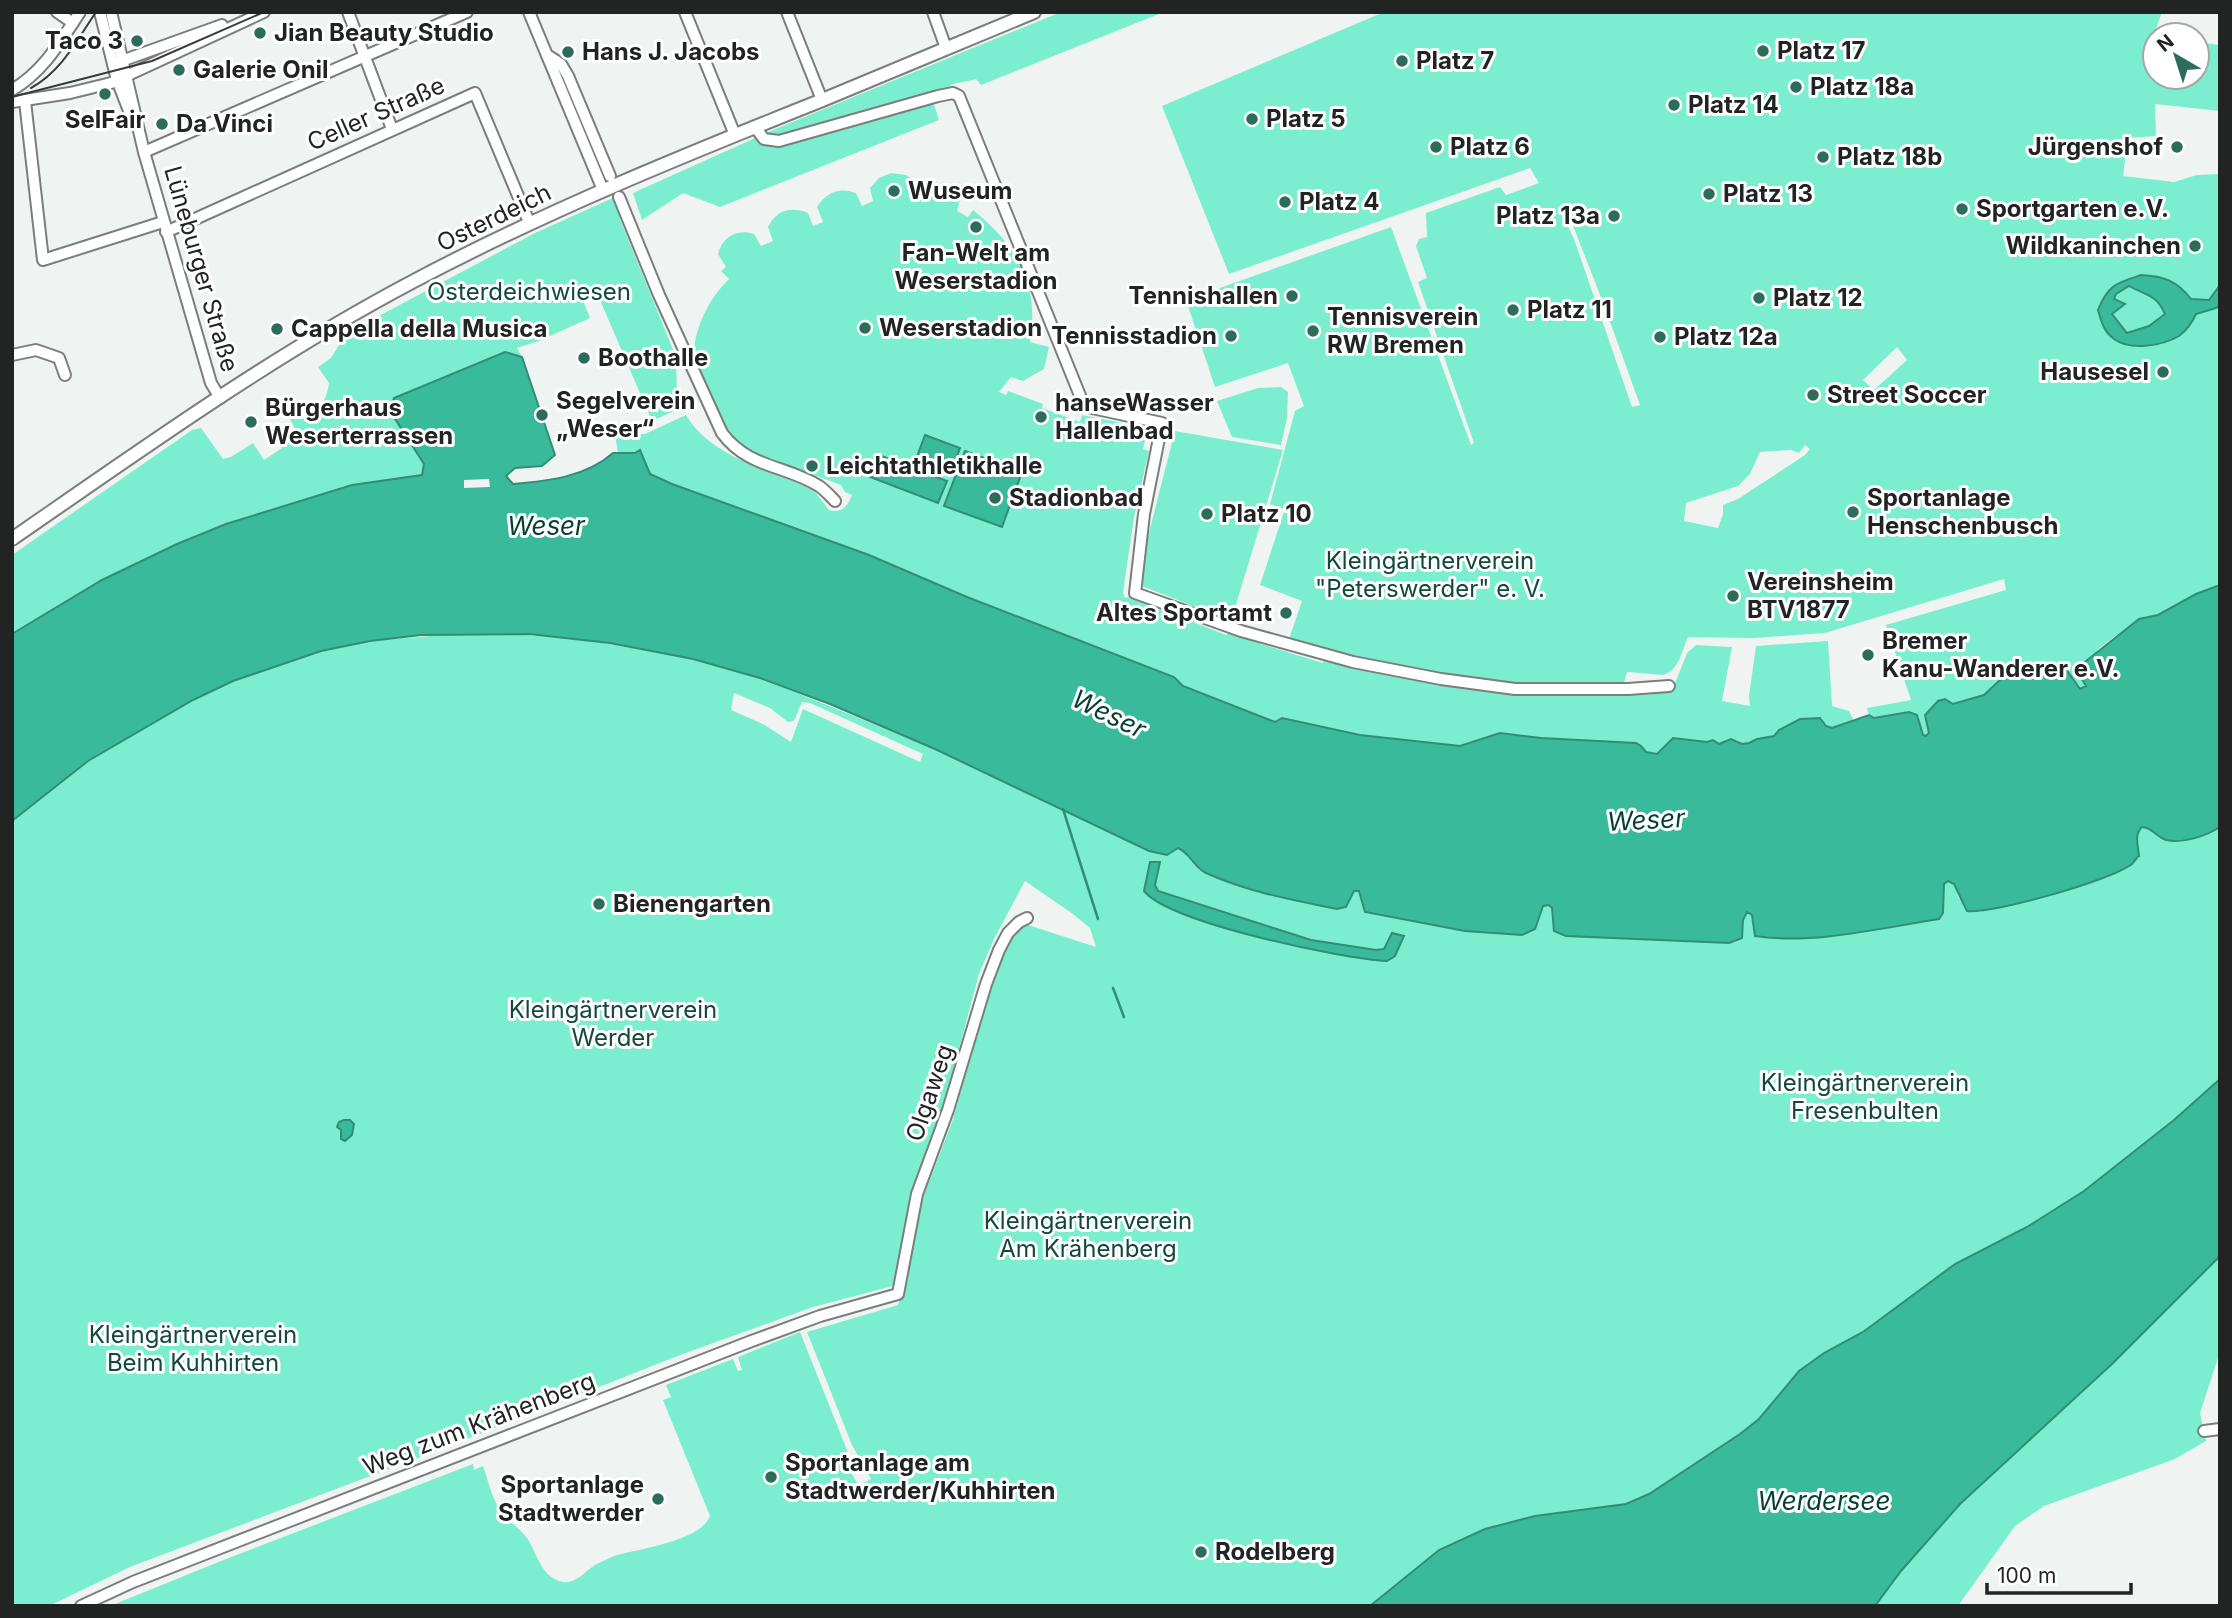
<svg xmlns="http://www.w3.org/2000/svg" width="2232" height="1618" viewBox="0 0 2232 1618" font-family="Inter,sans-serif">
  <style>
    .green { fill: #7beecf; fill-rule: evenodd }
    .water { fill: #39ba9b; stroke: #328d77; stroke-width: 2; fill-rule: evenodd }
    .pier { fill: #eff4f2 }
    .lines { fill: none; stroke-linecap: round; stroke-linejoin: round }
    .stream { stroke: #328d77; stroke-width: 2.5 }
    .minor-casing { stroke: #7a7e7d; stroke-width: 14 }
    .major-casing { stroke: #7a7e7d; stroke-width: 16 }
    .minor { stroke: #fff; stroke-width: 10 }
    .major { stroke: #fff; stroke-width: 12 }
    .tram { stroke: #393b3a; stroke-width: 2 }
    .poi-dot { fill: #2b6c5b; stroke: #fff; stroke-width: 2.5 }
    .labels { text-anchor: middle; stroke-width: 6; stroke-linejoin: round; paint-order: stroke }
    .poi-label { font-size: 24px; font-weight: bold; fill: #222423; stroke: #fff; text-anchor: start }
    .street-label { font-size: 24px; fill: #222423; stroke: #fff }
    .park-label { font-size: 24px; fill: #13483c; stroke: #fff }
    .water-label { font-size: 26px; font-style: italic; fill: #053e32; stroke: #fff }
  </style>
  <rect width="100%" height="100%" fill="#eff4f2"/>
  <g class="green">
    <path d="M 1061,12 L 1164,12 L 981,85 L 976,79 C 967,82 961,81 951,85 L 955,94 L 932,98 L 939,120 L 720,207 L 683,193 L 642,220 L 633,193 L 773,130 Z"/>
    <path d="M 1384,12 L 2162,12 L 2155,32 L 2166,35 L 2155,35 L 2155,77 L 2197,77 L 2197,42 L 2220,45 L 2220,111 L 2155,104 L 2156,136 L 2128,138 L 2123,176 L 2174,182 L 2197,175 L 2220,174 L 2220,285 L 2209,300 L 2191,299 L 2186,293 L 2120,282 L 2098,310 L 2133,346 C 2159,345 2185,339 2196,314 L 2216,308 L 2220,305 L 2220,585 L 2196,594 L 2158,615 L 2139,619 L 2107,642 L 2097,650 L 2083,688 L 2081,689 L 2058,665 L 2033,667 L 2015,673 L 2002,678 L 1984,695 L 1953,704 L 1945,699 L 1928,736 L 1923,735 L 1917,715 L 1909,712 L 1874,718 L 1869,715 L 1867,708 L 1911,700 L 1886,625 L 2006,590 L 2004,579 L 1825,633 L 1754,638 L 1688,637 C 1682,650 1679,671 1663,675 L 1627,672 L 1624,683 L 1617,684 C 1582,684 1545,685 1510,683 C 1435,678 1360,661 1288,642 L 1302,601 L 1260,585 L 1285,509 L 1270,504 L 1295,411 L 1304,406 L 1288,363 L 1215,387 L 1186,300 L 1391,227 L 1471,445 L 1474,443 L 1418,282 L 1427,278 L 1416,246 L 1419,239 L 1427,237 L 1426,213 L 1500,187 L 1506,195 L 1539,183 L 1530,168 L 1229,274 L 1162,106 ZM 1559,207 L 1570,218 L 1604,305 L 1640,405 L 1632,407 L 1574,239 ZM 1897,347 L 1907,360 L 1874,390 L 1863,380 ZM 1805,445 L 1810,449 L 1805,455 L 1738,499 L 1723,505 L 1723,514 L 1718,528 L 1684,521 L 1686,503 L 1738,486 L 1750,474 L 1760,452 L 1791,450 L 1799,453 Z"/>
    <path d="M 891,173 L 906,175 L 912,179 L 915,193 L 929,193 L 932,182 L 963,187 L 957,211 L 968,217 L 973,210 C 1017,246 1040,283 1030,342 L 1049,347 L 1044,369 L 1023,381 L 1011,377 L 999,392 L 1006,395 L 1008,391 L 1043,404 L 1042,408 L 1080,422 L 1082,415 L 1148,428 L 1143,449 L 1149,451 L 1134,517 L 1123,592 L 1125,598 L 1133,596 L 1144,600 L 1145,603 L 1226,635 L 1231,631 L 1261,641 L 1261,644 L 1323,663 L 1324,660 L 1399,676 L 1498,693 L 1623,696 L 1624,693 L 1672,691 L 1687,653 L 1696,645 L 1732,647 L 1722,701 L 1750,706 L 1749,696 L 1756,646 L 1828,641 L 1832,706 L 1849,711 L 1854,721 L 1832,728 L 1800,719 C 1790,723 1784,728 1775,734 C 1771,737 1748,743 1742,744 L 1736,740 L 1719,744 L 1713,741 L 1707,742 L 1673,738 L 1658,754 L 1646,752 L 1641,746 L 1636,743 L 1541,738 L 1500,733 L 1460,746 L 1360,735 L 1282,718 L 1275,722 L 1183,686 L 1174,677 L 967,597 L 869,555 L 672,484 L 650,474 L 635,453 L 618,453 L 615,435 L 645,434 L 686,415 C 711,457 767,469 809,488 L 816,493 L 829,510 C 841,514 848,506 852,495 L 845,492 L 841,485 L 809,473 L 794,472 L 733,445 L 693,361 C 694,329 707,301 729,279 L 721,271 L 726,267 L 718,254 C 722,237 737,228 754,234 L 761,246 L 773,241 L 768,227 C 776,210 791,206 808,213 L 813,226 L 823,222 L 817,207 C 827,192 839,187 856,193 L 862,206 L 873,201 L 870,188 L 879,178 Z"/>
    <path d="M 615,197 L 620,219 L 676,357 L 677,392 L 683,407 L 652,421 L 594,286 L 580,293 L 590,318 L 539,341 L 517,348 L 522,357 L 505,353 L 399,426 L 424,464 L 422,475 L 352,485 L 226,524 L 177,544 L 102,580 L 12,634 L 12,555 L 192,430 L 201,428 L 223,459 L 231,457 L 253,443 L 264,460 L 282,448 L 277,441 L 295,429 L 290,419 L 296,415 C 316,420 327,401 329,383 L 318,367 L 331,358 L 342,340 L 360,326 L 535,233 Z"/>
    <path d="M 2129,286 C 2147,296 2155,294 2165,314 L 2149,326 L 2127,333 L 2112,314 L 2125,305 L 2114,299 L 2116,294 Z"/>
    <path d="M 1281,387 L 1288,392 L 1287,418 L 1281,445 L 1232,437 L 1217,401 L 1258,388 Z"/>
    <path d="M 1175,431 L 1283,450 L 1231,621 L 1142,586 L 1144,552 Z"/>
    <path d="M 467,633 L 571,637 L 693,659 L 760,678 L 935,749 L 1149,851 L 1174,851 L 1178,848 C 1190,853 1195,867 1206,873 C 1248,892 1293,900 1337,909 L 1346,907 L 1354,891 L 1359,891 L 1362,895 L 1411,921 L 1465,931 L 1522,935 L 1535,929 L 1543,906 L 1549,905 L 1552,908 L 1554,931 L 1566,936 L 1729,943 L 1742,937 L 1743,920 L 1747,912 L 1752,915 L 1755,936 C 1810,945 1884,927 1939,919 L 1944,884 L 1948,881 L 1954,884 L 1959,898 L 1978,912 C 2014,904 2118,883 2139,856 C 2138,846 2134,834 2142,827 L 2148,827 L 2155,834 L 2214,831 L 2220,827 L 2220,1079 L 2174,1120 L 2084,1191 L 2027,1227 L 1955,1264 L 1863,1332 L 1824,1353 L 1799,1371 L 1759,1419 L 1740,1434 L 1648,1494 L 1626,1504 L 1535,1516 L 1485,1529 L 1438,1550 L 1370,1606 L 110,1606 L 221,1561 L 473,1464 L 474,1470 L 483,1466 C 488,1480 492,1499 501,1511 C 508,1522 520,1528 527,1538 C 536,1551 539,1569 553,1578 C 572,1590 581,1574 595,1565 C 600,1562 608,1559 614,1556 C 638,1549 701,1541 710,1516 L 663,1400 L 671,1397 L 666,1385 L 733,1359 L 738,1371 L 742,1370 L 738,1357 L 800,1332 L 849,1455 L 843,1460 L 859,1486 L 871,1479 L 852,1445 L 807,1332 L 898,1305 L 907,1278 L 918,1211 L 952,1122 L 996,970 L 1002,953 L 1021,927 L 1028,925 L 1096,947 L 1090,928 L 1073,914 L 1025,881 L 994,939 L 979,974 L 944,1105 L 911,1193 L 893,1286 L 813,1307 L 680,1355 L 447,1447 L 130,1567 L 49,1606 L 12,1606 L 12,821 L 88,761 L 193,700 L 233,681 L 321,651 L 370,641 ZM 734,693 L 770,708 L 788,722 L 794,721 L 802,702 L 810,703 L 923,754 L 920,762 L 803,709 L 791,742 L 763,724 L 731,710 Z"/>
    <path d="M 2220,1256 L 2220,1352 L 2200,1413 L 2206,1441 L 2175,1459 L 2044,1506 L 2015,1526 L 1958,1606 L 1875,1606 L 1901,1571 L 1960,1504 L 2112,1364 Z"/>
  </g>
  <g class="water">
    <path d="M 2141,275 C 2164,276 2177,281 2191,299 L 2209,300 L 2220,285 L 2220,305 L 2216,308 L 2196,314 C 2192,323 2187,330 2179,336 C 2162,346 2130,351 2114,339 C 2104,332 2101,321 2098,310 C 2108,285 2116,283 2141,275 ZM 2129,286 C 2147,296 2156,294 2165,314 L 2149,326 L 2127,333 L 2112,314 L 2125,304 L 2114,299 L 2116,294 Z"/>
    <path d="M 505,352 L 522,357 L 555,455 L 542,466 L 515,468 L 506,476 L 513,484 C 548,481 586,477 613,453 L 635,453 L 640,450 L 650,474 L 672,484 L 869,555 L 967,597 L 1174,677 L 1183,686 L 1275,722 L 1282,718 L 1360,735 L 1460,746 L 1500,733 L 1541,738 L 1636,743 L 1641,746 L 1646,752 L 1657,754 L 1673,738 L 1707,742 L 1713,740 L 1719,744 L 1731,739 L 1742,744 L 1749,743 L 1757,739 L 1774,736 L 1779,730 L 1800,719 L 1820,718 L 1826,726 L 1832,728 L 1869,715 L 1874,718 L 1909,712 L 1917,715 L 1923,735 L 1926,736 L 1929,733 L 1925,715 L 1938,701 L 1945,699 L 1953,704 L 1984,695 L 2002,678 L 2015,673 L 2033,667 L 2064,666 L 2080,689 L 2086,686 L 2080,676 L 2081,665 L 2139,619 L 2158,615 L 2196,594 L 2220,585 L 2220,827 C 2206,836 2182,844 2166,840 C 2156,837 2152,827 2142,827 C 2134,834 2138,846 2139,856 C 2138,856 2133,863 2132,864 C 2112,880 1993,914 1967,911 L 1954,884 L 1948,881 L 1944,884 L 1943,913 L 1939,919 C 1882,928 1812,945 1755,936 L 1752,915 L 1747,912 L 1743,920 L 1742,938 L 1729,943 L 1566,936 L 1554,931 L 1552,908 L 1549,905 L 1543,906 L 1535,929 L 1522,935 L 1465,931 L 1365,912 L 1359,891 L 1354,891 L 1346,907 L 1337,909 C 1293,900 1248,892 1206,873 C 1194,867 1190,853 1178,848 L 1167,855 L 1149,851 L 935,749 L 830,704 L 760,678 L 693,659 L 610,643 L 529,634 L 421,635 L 370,641 L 321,651 L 233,681 L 193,700 L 88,761 L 12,821 L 12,634 L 102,580 L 177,544 L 226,524 L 352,485 L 422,475 L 424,464 L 390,411 L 394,398 Z"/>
    <path d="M 925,435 L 960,448 L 950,475 L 915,462 Z"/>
    <path d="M 965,451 L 1022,472 L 1002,527 L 944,506 Z"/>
    <path d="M 879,455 L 947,481 L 938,503 L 870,477 Z"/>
    <path d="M 1150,862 L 1160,862 L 1155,885 L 1158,891 L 1311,940 L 1376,950 L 1384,949 L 1392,933 L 1404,936 L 1395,956 L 1387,961 C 1343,959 1170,923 1144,891 Z"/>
    <path d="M 2220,1079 L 2220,1256 L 2112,1364 L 1960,1504 L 1901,1571 L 1875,1606 L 1370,1606 L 1439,1550 L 1485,1529 L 1535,1516 L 1626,1504 L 1649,1494 L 1740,1434 L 1759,1419 L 1799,1371 L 1824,1353 L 1863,1332 L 1955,1264 L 2027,1227 L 2084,1191 L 2174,1120 Z"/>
    <path d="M 344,1120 L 350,1120 L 354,1124 L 352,1135 L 345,1141 L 341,1139 L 341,1130 L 337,1127 L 339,1122 Z"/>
  </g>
  <path class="pier" d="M 489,479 L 490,487 L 464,488 L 464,480 Z"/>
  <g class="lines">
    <g class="stream">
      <path d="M 1063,809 L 1098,919"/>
      <path d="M 1113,988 L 1124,1017"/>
    </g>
    <defs>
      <g id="minor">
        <path d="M 57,12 L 73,23"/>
        <path d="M 100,12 L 117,80 L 131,116"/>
        <path d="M 111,12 L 144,152 L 211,383 L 220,398"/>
        <path d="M 348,12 L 392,129"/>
        <path d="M 529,12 L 603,190"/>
        <path d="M 685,12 L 735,135"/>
        <path d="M 787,12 L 822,100"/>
        <path d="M 933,12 L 946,48"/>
        <path d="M 547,55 L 561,64 L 568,76 L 610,176"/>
        <path d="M 113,64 L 222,25"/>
        <path d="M 12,90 C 44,71 60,42 80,12"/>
        <path d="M 25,101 L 43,260 L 163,222"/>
        <path d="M 12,102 L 70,93 L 111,83 L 264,12"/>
        <path d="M 755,127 L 764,139 L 779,141 L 938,96 L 953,93 L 959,96 L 1083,403 L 1092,408 L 1162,423 L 1144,514 L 1135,593 L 1241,631 L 1353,662 L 1441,679 L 1515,689 L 1628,689 L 1669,686"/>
        <path d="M 144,152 L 467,12"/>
        <path d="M 619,197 L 659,295 L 722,433 C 748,468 785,465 819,486 C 825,490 830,496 835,501"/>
        <path d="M 166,232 L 475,93 L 529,222"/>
        <path d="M 12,355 L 36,350 L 59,358 L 65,375"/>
        <path d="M 2204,1431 L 2220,1429"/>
        <path d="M 81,1606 L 133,1582 L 749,1342 L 820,1316 L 898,1294 L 917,1194 L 948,1110 L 986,984 L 999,950 L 1008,933 L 1019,922 L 1027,918"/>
      </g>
      <path id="major" d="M 12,539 C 142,449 272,356 412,282 C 544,212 682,156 820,101 C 891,72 963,41 1034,12"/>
    </defs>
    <use href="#minor" class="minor-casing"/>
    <use href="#major" class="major-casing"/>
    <use href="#minor" class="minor"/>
    <use href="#major" class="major"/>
    <g class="tram">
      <path d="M 31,88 C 62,71 77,40 96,12"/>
      <path d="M 12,97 L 152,61 L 264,12"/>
    </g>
  </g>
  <g class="poi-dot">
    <circle cx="260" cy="33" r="7"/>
    <circle cx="137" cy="41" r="7"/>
    <circle cx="1763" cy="51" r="7"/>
    <circle cx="568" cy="52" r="7"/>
    <circle cx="1402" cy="61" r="7"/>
    <circle cx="179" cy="70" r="7"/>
    <circle cx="1796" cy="87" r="7"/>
    <circle cx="105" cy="94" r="7"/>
    <circle cx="1674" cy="105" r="7"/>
    <circle cx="1252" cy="119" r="7"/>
    <circle cx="162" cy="124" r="7"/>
    <circle cx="1436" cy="147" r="7"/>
    <circle cx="2177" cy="147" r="7"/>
    <circle cx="1823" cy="157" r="7"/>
    <circle cx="894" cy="191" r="7"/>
    <circle cx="1709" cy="194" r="7"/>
    <circle cx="1285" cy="202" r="7"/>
    <circle cx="1962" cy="209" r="7"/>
    <circle cx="1614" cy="216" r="7"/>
    <circle cx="976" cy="227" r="7"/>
    <circle cx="2195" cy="246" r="7"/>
    <circle cx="1292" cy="296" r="7"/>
    <circle cx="1759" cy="298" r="7"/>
    <circle cx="1513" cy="310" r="7"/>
    <circle cx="865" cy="328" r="7"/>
    <circle cx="277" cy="329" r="7"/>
    <circle cx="1313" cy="331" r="7"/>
    <circle cx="1231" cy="336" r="7"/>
    <circle cx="1660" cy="337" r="7"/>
    <circle cx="584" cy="358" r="7"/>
    <circle cx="2163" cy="372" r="7"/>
    <circle cx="1813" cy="395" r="7"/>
    <circle cx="542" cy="415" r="7"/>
    <circle cx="1041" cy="417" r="7"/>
    <circle cx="251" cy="422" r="7"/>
    <circle cx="812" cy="466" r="7"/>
    <circle cx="995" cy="498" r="7"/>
    <circle cx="1853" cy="512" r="7"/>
    <circle cx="1207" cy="514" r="7"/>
    <circle cx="1733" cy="596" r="7"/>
    <circle cx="1286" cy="613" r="7"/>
    <circle cx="1868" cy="655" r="7"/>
    <circle cx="599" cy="904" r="7"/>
    <circle cx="771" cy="1477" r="7"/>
    <circle cx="658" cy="1499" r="7"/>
    <circle cx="1201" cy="1552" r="7"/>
  </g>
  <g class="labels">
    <g class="poi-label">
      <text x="274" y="41">Jian Beauty Studio</text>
      <text x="123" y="49" text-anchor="end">Taco 3</text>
      <text x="1777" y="59">Platz 17</text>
      <text x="582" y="60">Hans J. Jacobs</text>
      <text x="1416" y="69">Platz 7</text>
      <text x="193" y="78">Galerie Onil</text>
      <text x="1810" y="95">Platz 18a</text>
      <text x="1688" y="113">Platz 14</text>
      <text x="1266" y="127">Platz 5</text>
      <text x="105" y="128" text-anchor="middle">SelFair</text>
      <text x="176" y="132">Da Vinci</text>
      <text x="1450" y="155">Platz 6</text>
      <text x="2163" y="155" text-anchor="end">Jürgenshof</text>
      <text x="1837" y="165">Platz 18b</text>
      <text x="908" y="199">Wuseum</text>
      <text x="1723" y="202">Platz 13</text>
      <text x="1299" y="210">Platz 4</text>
      <text x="1976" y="217">Sportgarten e.V.</text>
      <text x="1600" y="224" text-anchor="end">Platz 13a</text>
      <text x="2181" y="254" text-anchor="end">Wildkaninchen</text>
      <text x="976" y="261" text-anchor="middle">Fan-Welt am<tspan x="976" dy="28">Weserstadion</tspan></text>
      <text x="1278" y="304" text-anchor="end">Tennishallen</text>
      <text x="1773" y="306">Platz 12</text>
      <text x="1527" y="318">Platz 11</text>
      <text x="1327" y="325">Tennisverein<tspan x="1327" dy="28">RW Bremen</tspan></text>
      <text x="879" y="336">Weserstadion</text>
      <text x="291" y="337">Cappella della Musica</text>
      <text x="1217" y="344" text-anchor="end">Tennisstadion</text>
      <text x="1674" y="345">Platz 12a</text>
      <text x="598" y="366">Boothalle</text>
      <text x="2149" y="380" text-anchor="end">Hausesel</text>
      <text x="1827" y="403">Street Soccer</text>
      <text x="556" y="409">Segelverein<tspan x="556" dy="28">„Weser“</tspan></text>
      <text x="1055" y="411">hanseWasser<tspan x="1055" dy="28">Hallenbad</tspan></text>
      <text x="265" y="416">Bürgerhaus<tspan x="265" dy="28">Weserterrassen</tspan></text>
      <text x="826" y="474">Leichtathletikhalle</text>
      <text x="1009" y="506">Stadionbad</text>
      <text x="1867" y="506">Sportanlage<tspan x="1867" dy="28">Henschenbusch</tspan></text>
      <text x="1221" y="522">Platz 10</text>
      <text x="1747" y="590">Vereinsheim<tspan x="1747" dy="28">BTV1877</tspan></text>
      <text x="1272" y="621" text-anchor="end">Altes Sportamt</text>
      <text x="1882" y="649">Bremer<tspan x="1882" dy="28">Kanu-Wanderer e.V.</tspan></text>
      <text x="613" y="912">Bienengarten</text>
      <text x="785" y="1471">Sportanlage am<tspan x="785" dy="28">Stadtwerder/Kuhhirten</tspan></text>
      <text x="644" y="1493" text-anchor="end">Sportanlage<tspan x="644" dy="28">Stadtwerder</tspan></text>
      <text x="1215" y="1560">Rodelberg</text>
    </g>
    <g class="street-label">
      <text transform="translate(376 114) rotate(-24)" y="8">Celler Straße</text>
      <text transform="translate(494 218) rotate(-26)" y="8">Osterdeich</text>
      <text transform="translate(201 269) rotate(74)" y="8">Lüneburger Straße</text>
      <text transform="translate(930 1093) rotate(-71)" y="8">Olgaweg</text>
      <text transform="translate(479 1424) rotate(-21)" y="8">Weg zum Krähenberg</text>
    </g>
    <g class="park-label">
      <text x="529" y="300">Osterdeichwiesen</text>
      <text x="1430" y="569">Kleingärtnerverein<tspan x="1430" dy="28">"Peterswerder" e. V.</tspan></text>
      <text x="613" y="1018">Kleingärtnerverein<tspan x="613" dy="28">Werder</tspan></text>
      <text x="1865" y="1091">Kleingärtnerverein<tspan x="1865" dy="28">Fresenbulten</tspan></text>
      <text x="1088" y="1229">Kleingärtnerverein<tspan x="1088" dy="28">Am Krähenberg</tspan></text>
      <text x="193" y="1343">Kleingärtnerverein<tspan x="193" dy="28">Beim Kuhhirten</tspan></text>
    </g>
    <g class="water-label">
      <text x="546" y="535">Weser</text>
      <text transform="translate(1109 714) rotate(26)" y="9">Weser</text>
      <text transform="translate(1646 820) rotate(-3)" y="9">Weser</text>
      <text x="1824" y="1510">Werdersee</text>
    </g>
  </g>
  <rect width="2232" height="1618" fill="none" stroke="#222423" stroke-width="28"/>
  <g transform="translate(2176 56) rotate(321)"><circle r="33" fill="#ffffff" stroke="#a7a7a7" stroke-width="2"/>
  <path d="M0-5L12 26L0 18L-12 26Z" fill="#2b6c5b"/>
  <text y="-10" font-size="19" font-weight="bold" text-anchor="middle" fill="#222423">N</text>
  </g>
  <path d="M1987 1583v10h144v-10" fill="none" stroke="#222423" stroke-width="3.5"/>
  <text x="1997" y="1583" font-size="21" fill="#222423" stroke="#ffffff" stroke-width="5" paint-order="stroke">100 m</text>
</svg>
